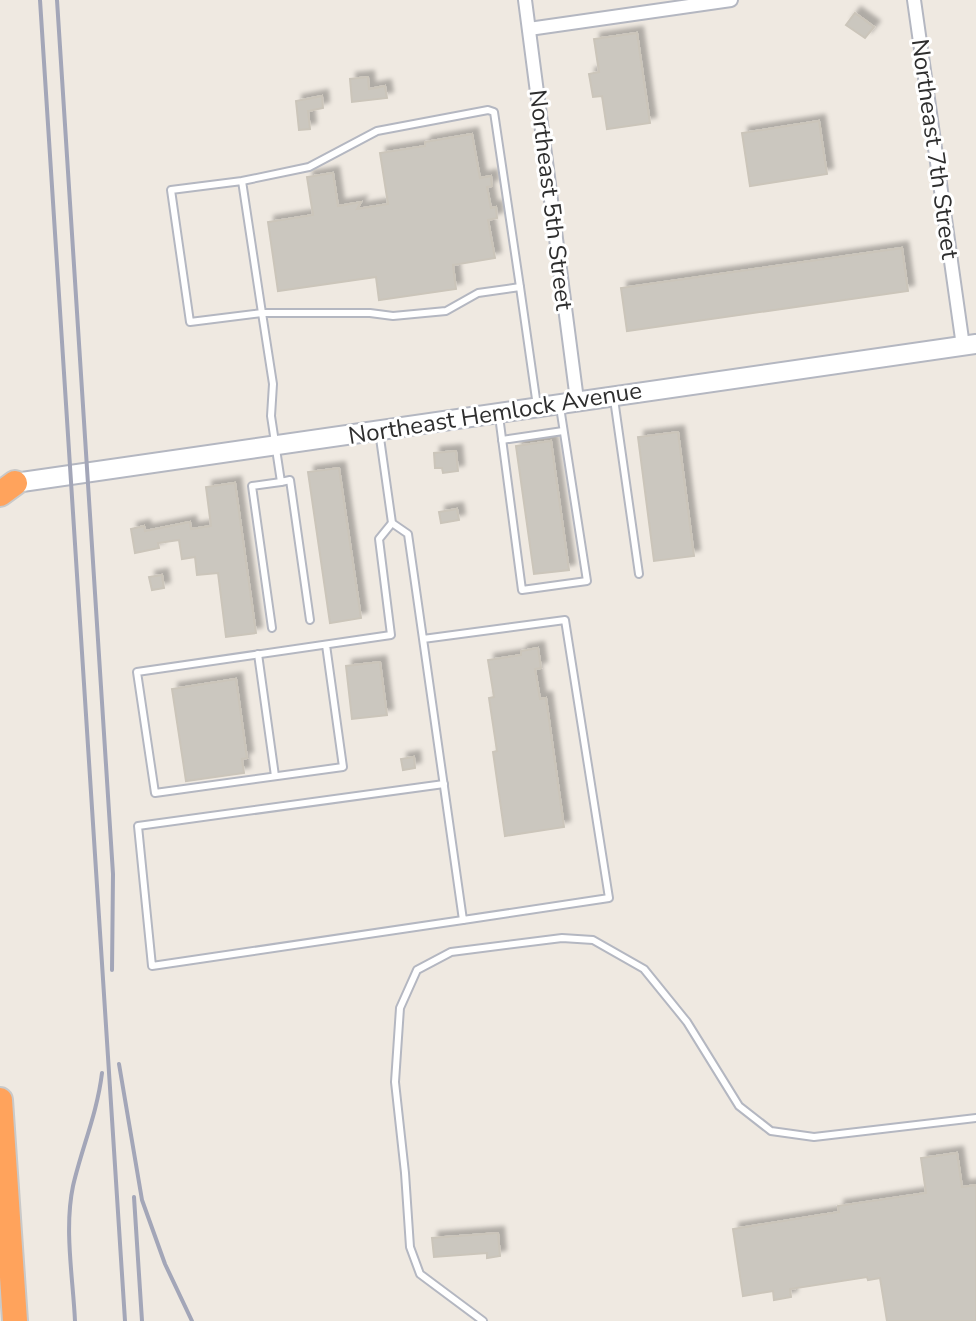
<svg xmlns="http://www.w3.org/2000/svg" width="976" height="1321" viewBox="0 0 976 1321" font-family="'Nunito Sans',sans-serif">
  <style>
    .building { fill: #cbc7bf; stroke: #cbc5ba; stroke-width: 2; filter: url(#shadow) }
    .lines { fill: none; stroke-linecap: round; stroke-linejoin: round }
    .lane-casing { stroke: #b4b7c1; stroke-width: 10 }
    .street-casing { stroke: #b4b7c1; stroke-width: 16 }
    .secondary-casing { stroke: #b4b7c1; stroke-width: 22 }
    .highway-casing { stroke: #c9c9c9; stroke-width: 28 }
    .lane { stroke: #fff; stroke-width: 6 }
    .street { stroke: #fff; stroke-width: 12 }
    .secondary { stroke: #fff; stroke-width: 18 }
    .highway { stroke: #ffa35c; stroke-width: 24 }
    .rail { stroke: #a3a6b8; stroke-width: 4 }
    .labels { text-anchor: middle; stroke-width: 6; stroke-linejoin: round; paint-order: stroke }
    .street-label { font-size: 24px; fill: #2e2e2e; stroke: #fff }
  </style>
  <defs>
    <filter id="shadow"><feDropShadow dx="6" dy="-6" stdDeviation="2" flood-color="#0004"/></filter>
  </defs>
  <rect width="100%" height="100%" fill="#efe9e1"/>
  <g class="building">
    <path d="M 855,13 L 874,27 L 865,38 L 846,25 Z"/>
    <path d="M 637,33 L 650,123 L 607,129 L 602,96 L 593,97 L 589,74 L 599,72 L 594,39 Z"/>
    <path d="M 368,77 L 369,89 L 385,86 L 387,98 L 352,102 L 350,79 Z"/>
    <path d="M 322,96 L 323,108 L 308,111 L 310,129 L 299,130 L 296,101 Z"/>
    <path d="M 819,121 L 827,174 L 750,186 L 742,133 Z"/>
    <path d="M 472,134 L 480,178 L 491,176 L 492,186 L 487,187 L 491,208 L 496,207 L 497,218 L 488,220 L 495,258 L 453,265 L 456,289 L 379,300 L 376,277 L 278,291 L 268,222 L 313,215 L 307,177 L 333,173 L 338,206 L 361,202 L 357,209 L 388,204 L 380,153 L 425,146 L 425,142 Z"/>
    <path d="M 902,248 L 908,291 L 627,331 L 621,288 Z"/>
    <path d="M 678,432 L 694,556 L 654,561 L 638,437 Z"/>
    <path d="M 551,441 L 569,570 L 534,574 L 516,446 Z"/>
    <path d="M 456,451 L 458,471 L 443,473 L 442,468 L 435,468 L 434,453 Z"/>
    <path d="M 339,468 L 361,618 L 330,623 L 308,472 Z"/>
    <path d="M 235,483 L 256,633 L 226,637 L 218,573 L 197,575 L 195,557 L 182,559 L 179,540 L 158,543 L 159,548 L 135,553 L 131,529 L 144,526 L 145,531 L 190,522 L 191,529 L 211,526 L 206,487 Z"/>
    <path d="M 457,509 L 459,520 L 441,523 L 439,512 Z"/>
    <path d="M 162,575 L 164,588 L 152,590 L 149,577 Z"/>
    <path d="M 538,648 L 541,668 L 535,669 L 540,699 L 546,698 L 564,827 L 505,836 L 493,752 L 497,751 L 489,698 L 494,697 L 488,660 L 521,655 L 521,651 Z"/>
    <path d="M 380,662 L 387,715 L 352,719 L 346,666 Z"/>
    <path d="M 236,679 L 247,758 L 242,759 L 244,773 L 186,781 L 172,689 Z"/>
    <path d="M 414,757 L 415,768 L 403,770 L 401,759 Z"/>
    <path d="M 957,1153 L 962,1187 L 976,1185 L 976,1321 L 887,1321 L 880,1278 L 868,1280 L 867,1277 L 790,1289 L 791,1297 L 774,1300 L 773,1291 L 743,1296 L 733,1229 L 839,1212 L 838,1206 L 926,1193 L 921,1158 Z"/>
    <path d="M 498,1233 L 500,1256 L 487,1258 L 487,1253 L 434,1257 L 432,1238 Z"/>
  </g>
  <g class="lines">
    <defs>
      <g id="lane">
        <path d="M 242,181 L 171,190 L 190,322 L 262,313 L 242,181 L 309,167 L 377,131 L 488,110 L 494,112 L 520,287"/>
        <path d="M 614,399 L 639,574"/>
        <path d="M 499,416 L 522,590 L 587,581 L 560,407"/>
        <path d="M 379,431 L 392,523 L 408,534 L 423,639 L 565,620 L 609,898 L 463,920 L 423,639"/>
        <path d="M 502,440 L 563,431"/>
        <path d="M 310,620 L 290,480 L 281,482 L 271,416 L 273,384 L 262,313 L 370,313 L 393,316 L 446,311 L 478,293 L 520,287 L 537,406"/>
        <path d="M 272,628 L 252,486 L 281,482"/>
        <path d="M 326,645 L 343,767 L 155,793 L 137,672 L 391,635 L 379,539 L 392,523"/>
        <path d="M 258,654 L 275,776"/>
        <path d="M 444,784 L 138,826 L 152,966 L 463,920"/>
        <path d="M 483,1321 L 420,1274 L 410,1247 L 405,1173 L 395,1082 L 400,1008 L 417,970 L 451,952 L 562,938 L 593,940 L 644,969 L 687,1022 L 739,1106 L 771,1131 L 814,1137 L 976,1118"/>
      </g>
      <g id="street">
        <path d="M 525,0 L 577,400"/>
        <path d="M 914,0 L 963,346"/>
        <path d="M 529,29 L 731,0"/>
      </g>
      <path id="secondary" d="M 15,483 L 976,344"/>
      <g id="highway">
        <path d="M 0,494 L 15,483"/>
        <path d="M 0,1100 L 15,1321"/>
      </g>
    </defs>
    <use href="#lane" class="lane-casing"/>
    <use href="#street" class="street-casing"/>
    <use href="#secondary" class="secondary-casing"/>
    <use href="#highway" class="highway-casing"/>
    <use href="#lane" class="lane"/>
    <use href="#street" class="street"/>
    <use href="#secondary" class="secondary"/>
    <use href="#highway" class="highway"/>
    <g class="rail">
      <path d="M 40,0 L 125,1321"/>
      <path d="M 57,0 L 113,874 L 112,970"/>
      <path d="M 119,1064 L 142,1200 L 165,1264 L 192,1321"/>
      <path d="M 134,1197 L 142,1321"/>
      <path d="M 75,1321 C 73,1278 64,1229 73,1186 C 82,1147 97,1114 102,1073"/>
    </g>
  </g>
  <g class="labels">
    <g class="street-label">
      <text transform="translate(935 149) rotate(82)" y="8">Northeast 7th Street</text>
      <text transform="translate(551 200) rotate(83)" y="8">Northeast 5th Street</text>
      <text transform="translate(495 413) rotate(-9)" y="8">Northeast Hemlock Avenue</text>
    </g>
  </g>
</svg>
